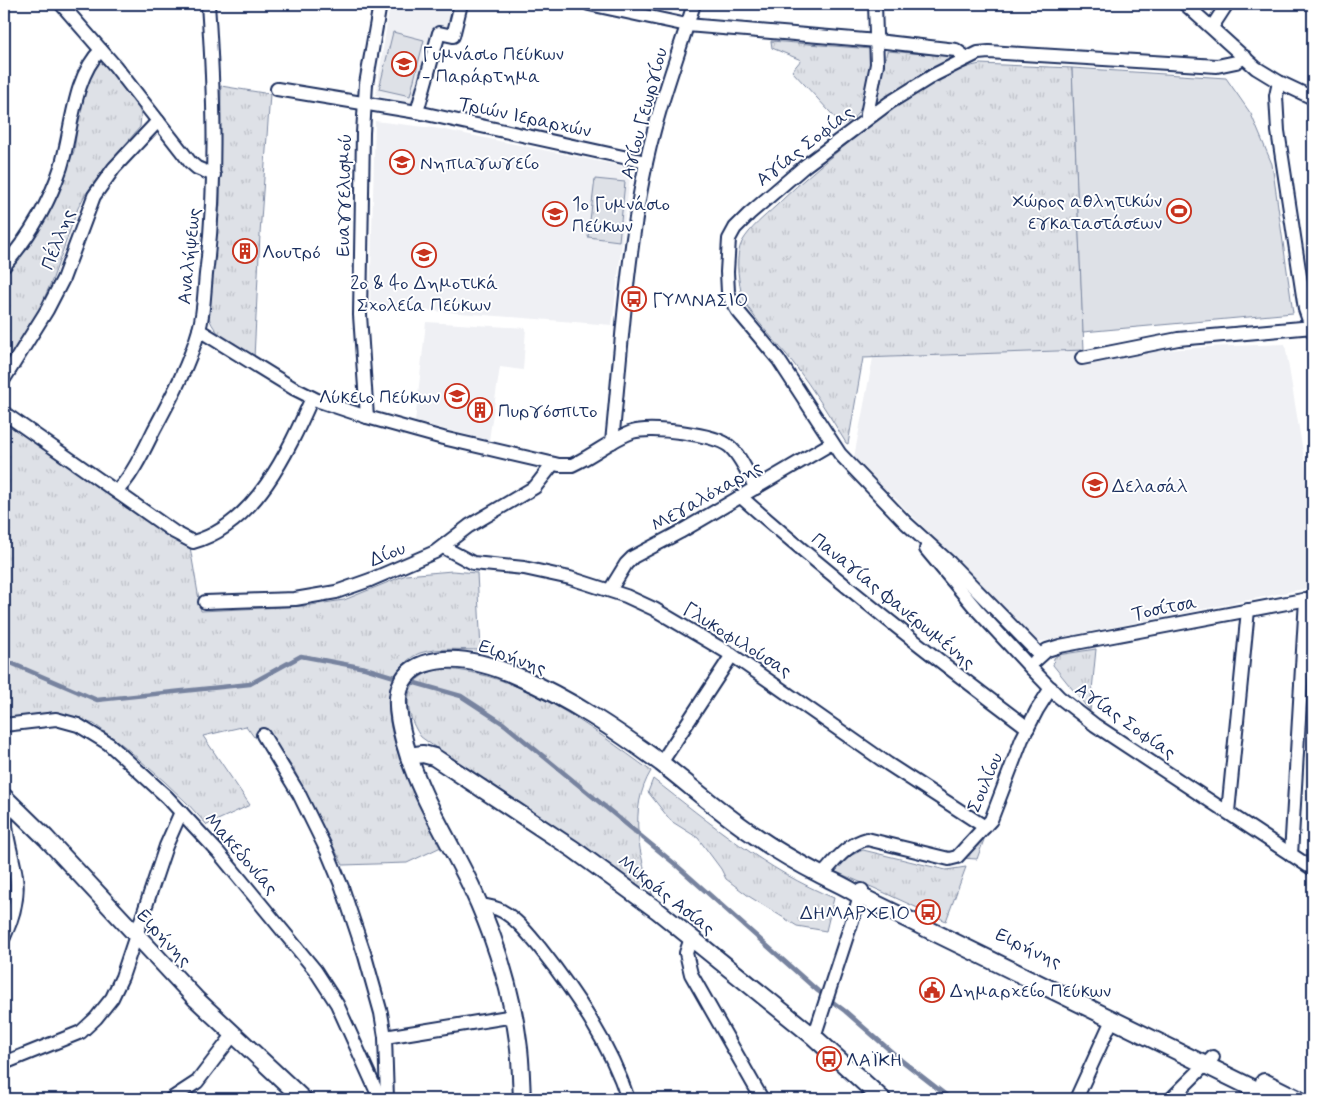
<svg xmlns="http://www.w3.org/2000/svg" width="1317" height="1103" viewBox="0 0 1317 1103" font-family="Mynerve,sans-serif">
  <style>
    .built { fill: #eff0f4 }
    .grass { fill: url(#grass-tufts); stroke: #7c88a2 }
    .pitch { fill: #dee1e7; stroke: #7c88a2 }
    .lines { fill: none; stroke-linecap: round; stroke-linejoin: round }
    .stream { stroke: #77839f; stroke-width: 4.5 }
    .minor-casing { stroke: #1b2f5e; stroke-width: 16 }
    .tertiary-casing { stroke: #1b2f5e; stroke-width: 20 }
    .minor { stroke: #fff; stroke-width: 12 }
    .tertiary { stroke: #fff; stroke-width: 16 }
    .labels { text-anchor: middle; stroke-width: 4; stroke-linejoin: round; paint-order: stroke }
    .poi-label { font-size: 19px; fill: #1b2f5e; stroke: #fff; text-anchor: start }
    .street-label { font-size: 19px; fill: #1b2f5e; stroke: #fff }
  </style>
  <defs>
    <pattern id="grass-tufts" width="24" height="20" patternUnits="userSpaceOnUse" patternTransform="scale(1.25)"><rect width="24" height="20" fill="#dee1e7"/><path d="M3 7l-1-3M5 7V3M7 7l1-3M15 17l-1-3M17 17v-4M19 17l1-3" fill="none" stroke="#bec1c9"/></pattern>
  </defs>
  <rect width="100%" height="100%" fill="#fff"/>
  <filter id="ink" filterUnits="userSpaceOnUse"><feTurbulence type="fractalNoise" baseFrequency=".02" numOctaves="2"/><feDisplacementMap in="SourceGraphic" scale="10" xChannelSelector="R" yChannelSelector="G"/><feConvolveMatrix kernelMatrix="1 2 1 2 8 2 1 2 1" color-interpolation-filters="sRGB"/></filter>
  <g filter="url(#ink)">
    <g class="built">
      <path d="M 390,4 L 456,4 L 450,33 L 437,30 L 416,104 L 376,95 Z"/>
      <path d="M 375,121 L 441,129 L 631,168 L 612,325 L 370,306 Z"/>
      <path d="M 426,322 L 526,328 L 523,370 L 500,367 L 489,440 L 415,422 Z"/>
      <path d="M 1285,344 L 1313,512 L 1313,587 L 1038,642 L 854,457 L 873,358 L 1084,350 L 1082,363 L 1127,353 L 1208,347 Z"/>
    </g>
    <g class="grass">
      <path d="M 771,41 L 871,49 C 872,74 870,115 842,125 L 792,71 L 801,60 L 772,48 Z"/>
      <path d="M 887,51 L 949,56 L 952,61 L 912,81 L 878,104 L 876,100 Z"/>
      <path d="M 100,62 L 112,71 L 137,103 L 141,115 L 140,127 L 105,168 L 85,195 L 78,208 L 53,278 L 39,310 L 4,365 L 4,277 L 38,231 L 51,209 L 74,151 L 79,115 L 85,89 L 93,69 Z"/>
      <path d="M 980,64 L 1072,68 L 1084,350 L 863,358 L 848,444 L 846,443 C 830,416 813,389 794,364 C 781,346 744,311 741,291 C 738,277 735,255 742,242 C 750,228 764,217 776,206 C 803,179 832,156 862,132 C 894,107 939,72 980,64 Z"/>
      <path d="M 221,86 L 270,94 L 260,234 L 254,358 C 237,347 211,335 208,313 L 220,204 Z"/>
      <path d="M 4,420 L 190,547 L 201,611 L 305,606 L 344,600 L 406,575 L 452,571 L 477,573 L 481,650 C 462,650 438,647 420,653 C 412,656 405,662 400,669 C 365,716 421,802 443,846 L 407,863 L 343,865 L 294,770 L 266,729 L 254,737 L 246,726 L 203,736 L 250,805 L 207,825 L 187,803 L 165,782 L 124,746 L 94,724 L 63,714 L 38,714 L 4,719 Z"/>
      <path d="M 1096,649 L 1090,711 L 1053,665 L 1054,658 L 1058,655 Z"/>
      <path d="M 443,669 C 521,672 590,727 651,771 C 628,809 639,857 653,896 L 586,848 L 478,778 L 421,737 C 401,709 402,674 443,669 Z"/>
      <path d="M 653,779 C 710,823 767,871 834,898 L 826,931 L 797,926 L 750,897 L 726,879 L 721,869 L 698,838 L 671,821 L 648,792 Z"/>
      <path d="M 986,834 L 977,859 L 960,858 Z"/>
      <path d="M 863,850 L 946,870 L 966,867 L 946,921 L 874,888 L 834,871 L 852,855 Z"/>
    </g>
    <g class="pitch">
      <path d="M 393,32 L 424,40 L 410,96 L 379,89 Z"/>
      <path d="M 1072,68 L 1226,78 L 1251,114 L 1272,164 L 1293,313 L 1083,332 Z"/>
      <path d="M 595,179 L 625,182 L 619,241 L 588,237 Z"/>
    </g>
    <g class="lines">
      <g class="stream">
        <path d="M 4,660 L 97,700 L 250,684 L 301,656 L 365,668 L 401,679"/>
        <path d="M 408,681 L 461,696 L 504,724 L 675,864 L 818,991 L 845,1011 L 901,1060 L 951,1099"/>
      </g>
      <defs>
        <g id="minor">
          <path d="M 61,4 L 115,66 L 190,162 L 197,168 L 214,175"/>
          <path d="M 589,4 L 687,25 L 877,41 L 956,50 L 967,58"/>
          <path d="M 1185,4 L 1256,68 L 1279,82 L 1313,98"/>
          <path d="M 1212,27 L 1227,4"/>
          <path d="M 1279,82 L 1276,96 L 1278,131 L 1305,309 L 1313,332"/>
          <path d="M 277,89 L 417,112 L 646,162"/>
          <path d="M 417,112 L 439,33 L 453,36 L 461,4"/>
          <path d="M 866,119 L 877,64 L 875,4"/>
          <path d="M 4,266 C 29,237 49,204 61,167 C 72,131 73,77 101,50"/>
          <path d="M 199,330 L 293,388 L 319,401 L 367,417 L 443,438 L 559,465 L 572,465 L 578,462 C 596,453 613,439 632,432 C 650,426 715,434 729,446 C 741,456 748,475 756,488"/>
          <path d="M 1082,358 L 1178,339 L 1313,327"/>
          <path d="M 4,379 L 47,310 L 63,279 L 94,196 L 114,168 L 158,121"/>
          <path d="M 4,413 L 174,532 L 193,542 C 255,525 288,452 312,398"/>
          <path d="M 367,417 L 360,315 L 363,133 L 366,84 L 380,4"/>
          <path d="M 612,442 C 621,354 626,265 643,178 C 654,119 676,61 694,4"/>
          <path d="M 116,491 C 130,481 146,446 154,430 C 171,398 189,365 199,330 C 205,309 204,286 207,266 C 217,178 214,92 208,4"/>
          <path d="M 741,497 C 833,578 929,654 1028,728"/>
          <path d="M 443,547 L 473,563 L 524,568 L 570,578 L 626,596 L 654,609 L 732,655 L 888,764 L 985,827"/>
          <path d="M 926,549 L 977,610 L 1030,667 L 1059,697 L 1095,725 L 1313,869"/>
          <path d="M 610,590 L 626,564 L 633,557 L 680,532 L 832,443"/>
          <path d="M 205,602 L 295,599 L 336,592 L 370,580 L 435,552 L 469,526 L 535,487 L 553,464"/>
          <path d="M 1040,655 L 950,563 L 906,523 L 840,454 L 778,359 L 737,310 L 731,300 L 728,292 L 727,272 L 729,239 L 735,228 L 749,214 L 806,165 L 889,103 L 934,75 L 978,53 L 989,52 L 1217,66 L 1236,62 L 1245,57"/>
          <path d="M 1035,661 L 1047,650 L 1060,646 L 1313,598"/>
          <path d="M 4,725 L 56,719 L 78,725 L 109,744 L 167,797 L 218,852 L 315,970 L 337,1004 L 380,1099"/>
          <path d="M 263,735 L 299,794 L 327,851 L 342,887 L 365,956 L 381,1013 L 385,1037 L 387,1099"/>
          <path d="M 661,763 L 732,655"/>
          <path d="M 1228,812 L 1248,610"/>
          <path d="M 1291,855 L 1306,599"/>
          <path d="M 822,875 C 835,861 847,844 867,839 L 949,859 L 957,857 L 991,820 L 1022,739 L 1037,710 L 1051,688"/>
          <path d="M 480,905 C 488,906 495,907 502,911 C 517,919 529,935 540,948 C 576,994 610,1044 628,1099"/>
          <path d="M 4,937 C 13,918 19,898 16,877 C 13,853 0,826 9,801"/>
          <path d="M 691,938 L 686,953 L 691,974 L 762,1099"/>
          <path d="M 385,1037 L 514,1016"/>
          <path d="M 814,1037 L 862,890"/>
          <path d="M 4,1063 L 81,1032 L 96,1018 L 112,998 L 122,977 L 166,846 L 181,812"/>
          <path d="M 171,1099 L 197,1082 L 233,1035"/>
          <path d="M 1076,1099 L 1112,1020"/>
          <path d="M 1171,1099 L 1213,1057"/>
        </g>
        <g id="tertiary">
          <path d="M 409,756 L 423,754 L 434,757 L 573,849 L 658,911 L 814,1037 L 882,1099"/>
          <path d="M 4,797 L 46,838 L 196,999 L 303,1099"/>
          <path d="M 1264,1082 L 1298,1099"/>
          <path d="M 522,1099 C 521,1080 521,1060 518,1041 C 511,988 494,935 471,886 C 449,840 419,795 405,744 C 398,716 387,677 424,664 C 455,653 490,664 519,677 C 570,699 616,730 661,763 C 692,787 721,813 754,835 C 775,850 798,863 821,875 C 834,882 847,887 860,896 L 1275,1099"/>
        </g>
      </defs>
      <use href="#minor" class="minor-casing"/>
      <use href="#tertiary" class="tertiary-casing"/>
      <use href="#minor" class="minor"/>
      <use href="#tertiary" class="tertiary"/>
    </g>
  </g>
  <defs>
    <symbol id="school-ring" viewBox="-11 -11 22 22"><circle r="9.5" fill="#fff" stroke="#c8321e" stroke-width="1.5"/><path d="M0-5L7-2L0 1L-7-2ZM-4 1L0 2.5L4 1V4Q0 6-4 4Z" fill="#c8321e"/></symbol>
    <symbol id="stadium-ring" viewBox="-11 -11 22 22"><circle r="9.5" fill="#fff" stroke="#c8321e" stroke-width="1.5"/><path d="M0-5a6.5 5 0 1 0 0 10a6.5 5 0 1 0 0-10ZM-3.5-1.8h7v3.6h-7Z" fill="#c8321e"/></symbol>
    <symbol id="building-ring" viewBox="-11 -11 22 22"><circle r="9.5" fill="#fff" stroke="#c8321e" stroke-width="1.5"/><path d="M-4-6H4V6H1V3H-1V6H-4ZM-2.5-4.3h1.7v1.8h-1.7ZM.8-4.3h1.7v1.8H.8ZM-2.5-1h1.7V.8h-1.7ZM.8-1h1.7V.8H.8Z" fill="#c8321e"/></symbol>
    <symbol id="bus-ring" viewBox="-11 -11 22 22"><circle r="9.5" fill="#fff" stroke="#c8321e" stroke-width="1.5"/><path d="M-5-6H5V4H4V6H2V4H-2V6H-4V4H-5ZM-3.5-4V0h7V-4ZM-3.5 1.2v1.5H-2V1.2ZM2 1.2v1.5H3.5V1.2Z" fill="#c8321e"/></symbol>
    <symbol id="civic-ring" viewBox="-11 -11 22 22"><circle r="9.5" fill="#fff" stroke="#c8321e" stroke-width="1.5"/><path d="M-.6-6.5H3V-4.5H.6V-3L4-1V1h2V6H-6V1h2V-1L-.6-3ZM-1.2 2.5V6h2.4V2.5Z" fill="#c8321e"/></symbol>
  </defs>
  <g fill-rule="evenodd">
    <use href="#school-ring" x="390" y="50" width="28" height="28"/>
    <use href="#school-ring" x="388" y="148" width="28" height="28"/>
    <use href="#stadium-ring" x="1165" y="197" width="28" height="28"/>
    <use href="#school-ring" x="541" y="200" width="28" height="28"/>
    <use href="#building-ring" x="231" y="237" width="28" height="28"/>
    <use href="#school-ring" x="410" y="241" width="28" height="28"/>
    <use href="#bus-ring" x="620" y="285" width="28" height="28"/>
    <use href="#school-ring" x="443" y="382" width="28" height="28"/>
    <use href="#building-ring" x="466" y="396" width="28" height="28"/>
    <use href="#school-ring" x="1081" y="471" width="28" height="28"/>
    <use href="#bus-ring" x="914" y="898" width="28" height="28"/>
    <use href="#civic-ring" x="918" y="976" width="28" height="28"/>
    <use href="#bus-ring" x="815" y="1045" width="28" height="28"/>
  </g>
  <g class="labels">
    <g class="poi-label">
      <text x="422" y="60">Γυμνάσιο Πεύκων<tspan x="422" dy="22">- Παράρτημα</tspan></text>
      <text x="420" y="169">Νηπιαγωγείο</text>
      <text x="1162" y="207" text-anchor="end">Χώρος αθλητικών<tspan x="1162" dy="22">εγκαταστάσεων</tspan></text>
      <text x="572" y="210">1ο Γυμνάσιο<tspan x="572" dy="22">Πεύκων</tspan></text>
      <text x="262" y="258">Λουτρό</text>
      <text x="424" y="289" text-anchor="middle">2ο &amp; 4ο Δημοτικά<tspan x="424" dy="22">Σχολεία Πεύκων</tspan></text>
      <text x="652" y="306">ΓΥΜΝΑΣΙΟ</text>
      <text x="440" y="403" text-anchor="end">Λύκειο Πεύκων</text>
      <text x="498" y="417">Πυργόσπιτο</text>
      <text x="1112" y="492">Δελασάλ</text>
      <text x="910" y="919" text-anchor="end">ΔΗΜΑΡΧΕΙΟ</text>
      <text x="950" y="997">Δημαρχείο Πεύκων</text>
      <text x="846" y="1066">ΛΑΪΚΗ</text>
    </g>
    <g class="street-label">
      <text transform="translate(643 113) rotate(-75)" y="7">Αγίου Γεωργίου</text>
      <text transform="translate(525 116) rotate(12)" y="7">Τριών Ιεραρχών</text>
      <text transform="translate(804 145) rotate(-38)" y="7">Αγίας Σοφίας</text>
      <text transform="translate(343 195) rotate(-89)" y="7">Ευαγγελισμού</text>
      <text transform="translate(57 239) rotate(-69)" y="7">Πέλλης</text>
      <text transform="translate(188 256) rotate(-84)" y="7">Αναλήψεως</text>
      <text transform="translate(706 495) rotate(-30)" y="7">Μεγαλόχαρης</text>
      <text transform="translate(387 553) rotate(-22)" y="7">Δίου</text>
      <text transform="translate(894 600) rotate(39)" y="7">Παναγίας Φανερωμένης</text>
      <text transform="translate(1164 607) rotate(-11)" y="7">Τοσίτσα</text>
      <text transform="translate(738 639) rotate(32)" y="7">Γλυκοφιλούσας</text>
      <text transform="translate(513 656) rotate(20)" y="7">Ειρήνης</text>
      <text transform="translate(1126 720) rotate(35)" y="7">Αγίας Σοφίας</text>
      <text transform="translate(984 782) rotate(-67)" y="7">Σουλίου</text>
      <text transform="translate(242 853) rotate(49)" y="7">Μακεδονίας</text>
      <text transform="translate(667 894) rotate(38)" y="7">Μικράς Ασίας</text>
      <text transform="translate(165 937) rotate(47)" y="7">Ειρήνης</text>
      <text transform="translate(1029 947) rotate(25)" y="7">Ειρήνης</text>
    </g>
  </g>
  <rect width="1317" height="1103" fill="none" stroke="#fff" stroke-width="20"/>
  <rect x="10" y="10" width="1297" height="1083" fill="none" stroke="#1b2f5e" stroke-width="2" filter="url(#ink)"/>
</svg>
